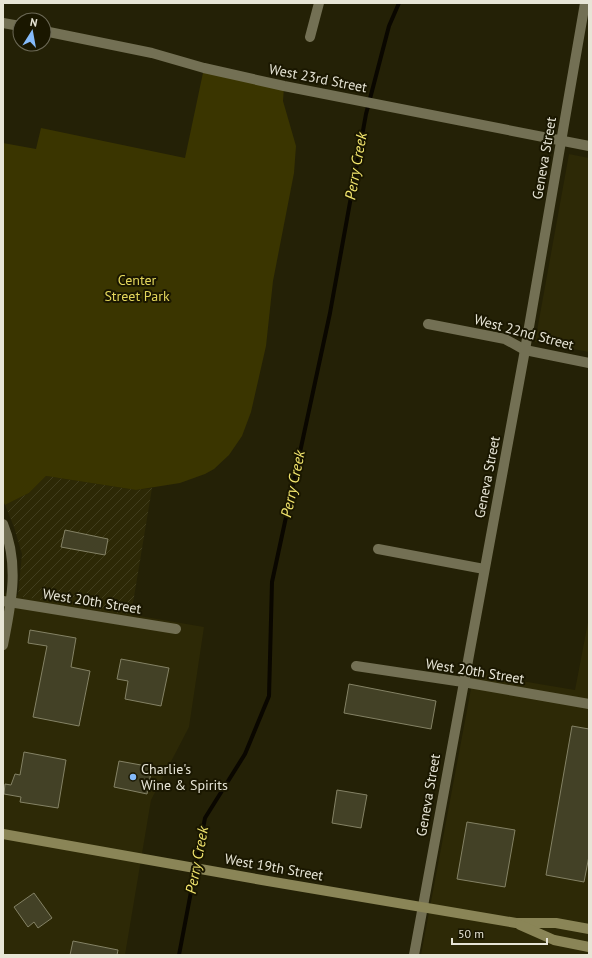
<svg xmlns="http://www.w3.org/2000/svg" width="592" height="958" viewBox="0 0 592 958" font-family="'PT Sans',sans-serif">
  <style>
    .built { fill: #2d2906 }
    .industrial { fill: url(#industrial-furrows) }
    .park { fill: #3a3500 }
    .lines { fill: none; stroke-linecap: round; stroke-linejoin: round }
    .stream { stroke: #0a0700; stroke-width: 4 }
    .building { fill: #434126; stroke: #848265 }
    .minor { stroke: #737054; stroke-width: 10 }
    .tertiary { stroke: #737054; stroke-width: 10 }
    .secondary { stroke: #8a8557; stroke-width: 10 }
    .poi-dot { fill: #85bbfb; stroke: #1a1700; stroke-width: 1.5 }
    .labels { text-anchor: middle; stroke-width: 4; stroke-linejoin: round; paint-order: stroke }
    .street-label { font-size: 14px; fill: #e7e5d6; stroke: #1a1700 }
    .park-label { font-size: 14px; fill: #e3d65b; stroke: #1a1700 }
    .poi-label { font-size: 14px; fill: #e7e5d6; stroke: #1a1700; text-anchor: start }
    .water-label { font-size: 15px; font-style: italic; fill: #f5e86e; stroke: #1a1700 }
  </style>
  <defs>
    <pattern id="industrial-furrows" width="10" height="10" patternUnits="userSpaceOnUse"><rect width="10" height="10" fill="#2d2906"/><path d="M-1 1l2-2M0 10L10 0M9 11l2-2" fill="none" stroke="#413e1e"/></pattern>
  </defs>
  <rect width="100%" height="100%" fill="#242106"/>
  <g class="built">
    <path d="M 569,154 L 589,158 L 589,352 L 535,342 Z"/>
    <path d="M 5,593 L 204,627 L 189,727 L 151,800 L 125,955 L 3,955 L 3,606 Z"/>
    <path d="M 589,617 L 589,955 L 421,955 L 474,673 L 575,690 Z"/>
  </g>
  <path class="industrial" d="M 46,476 L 136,490 L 152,488 L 131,615 L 18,596 L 22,554 L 14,527 L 5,505 L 29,493 Z"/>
  <path class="park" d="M 204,68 L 284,86 L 283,101 L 296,146 L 294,173 L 273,281 L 266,346 L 251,412 L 242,436 L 229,455 L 214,469 L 205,474 L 180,483 L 136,490 L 46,476 L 29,493 L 5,505 L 3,501 L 3,143 L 36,149 L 41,128 L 185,158 Z"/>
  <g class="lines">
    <path class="stream" d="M 179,955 L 205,818 L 245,754 L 269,696 L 272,582 L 330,313 L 366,114 L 389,26 L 399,3"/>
  </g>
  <g class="building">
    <path d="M 65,530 L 108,539 L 105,555 L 61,547 Z"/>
    <path d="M 30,630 L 76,638 L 71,667 L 90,671 L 79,726 L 33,717 L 47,646 L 28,643 Z"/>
    <path d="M 121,659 L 169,668 L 161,706 L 125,699 L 128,681 L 117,679 Z"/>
    <path d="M 349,684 L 436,701 L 431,729 L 344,713 Z"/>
    <path d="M 572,726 L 589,729 L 589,856 L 584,882 L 546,875 Z"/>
    <path d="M 24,752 L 66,760 L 58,808 L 20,802 L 21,797 L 4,794 L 5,784 L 11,785 L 15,774 L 20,775 Z"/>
    <path d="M 119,761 L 152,767 L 147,794 L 114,787 Z"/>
    <path d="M 337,790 L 367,795 L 361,828 L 332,823 Z"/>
    <path d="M 467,822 L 515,830 L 505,887 L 457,879 Z"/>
    <path d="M 34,893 L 52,918 L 38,928 L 34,922 L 28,927 L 14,907 Z"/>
    <path d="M 73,941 L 118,950 L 117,955 L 70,955 Z"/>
  </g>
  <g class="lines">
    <g class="minor">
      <path d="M 3,23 L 20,26"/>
      <path d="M 44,31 L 152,53 L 204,68 L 284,86 L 589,146"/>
      <path d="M 310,37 L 319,3"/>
      <path d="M 428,324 L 505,339 L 525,350 L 589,363"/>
      <path d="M 378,549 L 484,569"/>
      <path d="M 3,601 L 176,629"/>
      <path d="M 356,666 L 463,682 L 589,704"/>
      <path d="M 414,955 L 525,350 L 585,3"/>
    </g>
    <path class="tertiary" d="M 3,524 C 20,565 11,604 3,645"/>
    <g class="secondary">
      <path d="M 3,834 L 262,880 L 516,923 L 556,923 L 589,929"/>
      <path d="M 520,925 L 554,940 L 589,947"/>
    </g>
  </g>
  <circle class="poi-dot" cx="133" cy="777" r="4"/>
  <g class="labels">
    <g class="street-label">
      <text transform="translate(318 78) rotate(11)" y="5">West 23rd Street</text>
      <text transform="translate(544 158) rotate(-80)" y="5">Geneva Street</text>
      <text transform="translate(524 332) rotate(15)" y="5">West 22nd Street</text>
      <text transform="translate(487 477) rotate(-79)" y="5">Geneva Street</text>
      <text transform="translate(92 601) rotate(9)" y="5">West 20th Street</text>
      <text transform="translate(475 671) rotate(9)" y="5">West 20th Street</text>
      <text transform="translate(428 795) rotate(-80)" y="5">Geneva Street</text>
      <text transform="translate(274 867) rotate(10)" y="5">West 19th Street</text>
    </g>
    <g class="park-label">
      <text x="137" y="285">Center<tspan x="137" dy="16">Street Park</tspan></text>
    </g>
    <g class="poi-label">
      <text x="141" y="774">Charlie's<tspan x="141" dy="16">Wine &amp; Spirits</tspan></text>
    </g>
    <g class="water-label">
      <text transform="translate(356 166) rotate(-80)" y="5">Perry Creek</text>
      <text transform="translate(293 484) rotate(-78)" y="5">Perry Creek</text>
      <text transform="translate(197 860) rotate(-79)" y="5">Perry Creek</text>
    </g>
  </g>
  <rect width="592" height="958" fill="none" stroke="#e7e5d6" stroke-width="8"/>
  <g transform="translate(32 32) rotate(11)"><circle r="19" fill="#1a1700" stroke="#6c6956"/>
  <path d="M0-3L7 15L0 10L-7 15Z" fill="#85bbfb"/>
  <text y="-6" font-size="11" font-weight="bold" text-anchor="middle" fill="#e7e5d6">N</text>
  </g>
  <path d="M452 938v6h95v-6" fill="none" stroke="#e7e5d6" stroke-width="2"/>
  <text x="458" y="938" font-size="12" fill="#e7e5d6" stroke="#1a1700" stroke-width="3" paint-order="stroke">50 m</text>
</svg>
